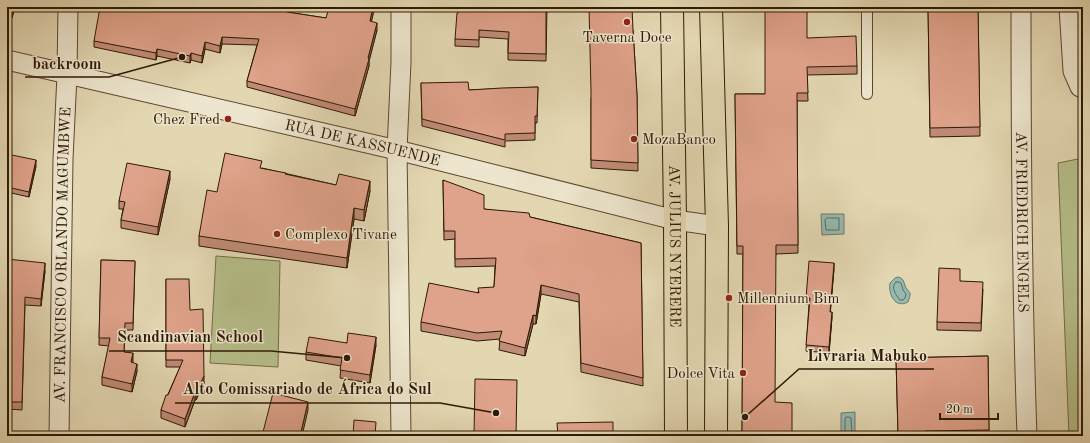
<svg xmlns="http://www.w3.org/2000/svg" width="1090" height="443" viewBox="0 0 1090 443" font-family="'Old Standard TT',serif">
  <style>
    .green { fill: #b6be8a; stroke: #726c47 }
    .water { fill: #95b9b0; stroke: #6c796b }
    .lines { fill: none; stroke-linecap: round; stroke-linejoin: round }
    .shore { stroke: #62695a; stroke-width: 1 }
    .lane-casing { stroke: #5c4830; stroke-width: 12 }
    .street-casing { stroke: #5c4830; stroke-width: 21 }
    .primary-casing { stroke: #2f1904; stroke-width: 24 }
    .lane { stroke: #ede5cd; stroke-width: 10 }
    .street { stroke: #ede5cd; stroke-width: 19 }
    .primary { stroke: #e3d7b2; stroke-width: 22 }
    .wall { fill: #c08b77; stroke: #2f1904 }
    .shaded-wall { fill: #9c7161; stroke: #2f1904 }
    .building { fill: #dfa28a; stroke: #2f1904 }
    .poi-dot { fill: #8f2418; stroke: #ede5cd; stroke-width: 1.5 }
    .labels { text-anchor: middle; stroke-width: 3; stroke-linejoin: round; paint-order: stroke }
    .poi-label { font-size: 15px; fill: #2f1904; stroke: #ede5cd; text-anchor: start }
    .street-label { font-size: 15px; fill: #2f1904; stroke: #ede5cd }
    .leader { fill: none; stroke: #2f1904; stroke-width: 1.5 }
    .callout-dot { fill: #2f1904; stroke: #ede5cd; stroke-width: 1.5 }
    .callout-label { font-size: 16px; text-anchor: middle; font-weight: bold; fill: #2f1904; stroke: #ede5cd; stroke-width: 3; stroke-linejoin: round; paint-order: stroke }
  </style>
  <rect width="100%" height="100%" fill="#e3d7b2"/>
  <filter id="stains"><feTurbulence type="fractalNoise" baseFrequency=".005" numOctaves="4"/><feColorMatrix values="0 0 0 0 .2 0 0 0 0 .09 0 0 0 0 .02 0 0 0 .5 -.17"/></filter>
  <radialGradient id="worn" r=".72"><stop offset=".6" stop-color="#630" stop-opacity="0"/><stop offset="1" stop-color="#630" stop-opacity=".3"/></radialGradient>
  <g class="green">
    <path d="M 1083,158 L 1083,436 L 1069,436 L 1058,163 Z"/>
    <path d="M 216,256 L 280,261 L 278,367 L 210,363 Z"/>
  </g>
  <g class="water">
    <path d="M 821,214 L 844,214 L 844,234 L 822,235 Z"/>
    <path d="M 898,277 L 901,278 L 903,280 L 906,288 L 910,293 L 910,296 L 908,302 C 895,309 888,294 890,283 L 895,278 Z"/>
    <path d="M 855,412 L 855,436 L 841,436 L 841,413 Z"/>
  </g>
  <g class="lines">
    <g class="shore">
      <path d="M 827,218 L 839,218 L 839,230 L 826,230 L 825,220 Z"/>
      <path d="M 896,282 L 899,282 L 901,283 L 903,290 L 906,294 L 905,298 L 903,300 L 900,300 C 896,295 890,287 896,282 Z"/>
      <path d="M 845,436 L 845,418 L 846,417 L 849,417 L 851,418 L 852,436"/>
    </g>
    <defs>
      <path id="lane" d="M 867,94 L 867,7"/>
      <g id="street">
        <path id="s1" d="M 1021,7 C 1021,150 1022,293 1027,436"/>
        <path d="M 1069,7 L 1073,71 L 1080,87 L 1083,88"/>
        <path id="s2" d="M 7,60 L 397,150 L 675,220 L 717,226"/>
        <path id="s3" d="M 59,436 L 63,159 L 67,75 L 68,7"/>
        <path d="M 401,436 L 397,150 L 401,62 L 401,7"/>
      </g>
      <g id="primary">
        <path id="s4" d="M 672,7 L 675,220 L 676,436"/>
        <path d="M 711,7 L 717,226 L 716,436"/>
      </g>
    </defs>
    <use href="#lane" class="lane-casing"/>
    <use href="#street" class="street-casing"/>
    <use href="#primary" class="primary-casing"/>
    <use href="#lane" class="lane"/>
    <use href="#street" class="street"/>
    <use href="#primary" class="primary"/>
  </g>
  <g class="wall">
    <path d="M 7,7 L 15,7 L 12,18 L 7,16 Z"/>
    <path d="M 374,7 L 374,10 L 371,22 L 377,30 L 369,61 L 369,66 L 355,116 L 247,87 L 247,81 L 257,45 L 222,44 L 220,53 L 205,49 L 202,63 L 191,60 L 190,63 L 157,56 L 156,60 L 94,47 L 94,41 L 287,12 L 326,18 Z"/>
    <path d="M 547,7 L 546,61 L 508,60 L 508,39 L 479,37 L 479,47 L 455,46 L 455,39 Z"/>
    <path d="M 928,7 L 978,7 L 980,136 L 930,137 Z"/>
    <path d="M 633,30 L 637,95 L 638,171 L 591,168 L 591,98 Z"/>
    <path d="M 807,38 L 857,66 L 857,74 L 807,75 L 808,101 L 797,101 L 798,253 L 776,254 L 742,436 L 743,254 L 737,254 L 735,94 L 765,94 Z"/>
    <path d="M 421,83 L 469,90 L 538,87 L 537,123 L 535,123 L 535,140 L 505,141 L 505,147 L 422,126 Z"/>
    <path d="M 7,154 L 36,166 L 29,197 L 7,192 Z"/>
    <path d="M 262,168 L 336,185 L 370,191 L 364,221 L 354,219 L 347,268 L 199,246 L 199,236 L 217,192 Z"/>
    <path d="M 170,179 L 158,235 L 121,228 L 121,220 L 123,209 L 119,209 L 119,201 Z"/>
    <path d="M 443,180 L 484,209 L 530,217 L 641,243 L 643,386 L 581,372 L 579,302 L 541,294 L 536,324 L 533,324 L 525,356 L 499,350 L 500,339 L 477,341 L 421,331 L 421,322 L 478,292 L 494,287 L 495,266 L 455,267 L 455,239 L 444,240 Z"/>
    <path d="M 7,259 L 45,271 L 41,306 L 25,305 L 22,410 L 7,409 Z"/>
    <path d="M 101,260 L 135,261 L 133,330 L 125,330 L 124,352 L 133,361 L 132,363 L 137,371 L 132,392 L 102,385 L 102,377 L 109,346 L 99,345 Z"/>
    <path d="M 834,269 L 830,312 L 832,317 L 829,353 L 806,351 L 809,304 L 806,304 L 806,298 Z"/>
    <path d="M 166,279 L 190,310 L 204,383 L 196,400 L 195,400 L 185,427 L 161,418 L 161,410 L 180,367 L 166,367 Z"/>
    <path d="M 960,281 L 983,289 L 981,331 L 937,330 L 937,322 Z"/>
    <path d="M 347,343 L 376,345 L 370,383 L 340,378 L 341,366 L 306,360 L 306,352 Z"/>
    <path d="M 988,356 L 989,436 L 898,436 L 896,358 Z"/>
  </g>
  <g class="shaded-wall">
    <path d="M 13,7 L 15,7 L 12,18 L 12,12 Z"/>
    <path d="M 373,7 L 374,7 L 374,10 L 370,28 L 370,21 Z"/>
    <path d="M 377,23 L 377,30 L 369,61 L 369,66 L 355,116 L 355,109 Z"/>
    <path d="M 222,37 L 222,44 L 220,53 L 220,46 Z"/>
    <path d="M 205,42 L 205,49 L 202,63 L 202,56 Z"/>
    <path d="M 157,49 L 157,56 L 156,60 L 156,53 Z"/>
    <path d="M 191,53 L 191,60 L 190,63 L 190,56 Z"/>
    <path d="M 36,160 L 36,166 L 29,197 L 29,192 Z"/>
    <path d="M 170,171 L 170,179 L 158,235 L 158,227 Z"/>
    <path d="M 370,181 L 370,191 L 364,221 L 364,210 Z"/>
    <path d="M 354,208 L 354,219 L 347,268 L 347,258 Z"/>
    <path d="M 45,263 L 45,271 L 41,306 L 41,299 Z"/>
    <path d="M 834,263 L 834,269 L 830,317 L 830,312 Z"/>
    <path d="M 541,285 L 541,294 L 536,324 L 536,316 Z"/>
    <path d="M 832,312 L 832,317 L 829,353 L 829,347 Z"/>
    <path d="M 533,315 L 533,324 L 525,356 L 525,348 Z"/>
    <path d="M 376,337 L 376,345 L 370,383 L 370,375 Z"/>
    <path d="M 133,353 L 133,361 L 131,370 L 131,362 Z"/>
    <path d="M 137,364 L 137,371 L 132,392 L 132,384 Z"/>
    <path d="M 204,376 L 204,383 L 196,400 L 196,393 Z"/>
    <path d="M 195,392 L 195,400 L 185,427 L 185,419 Z"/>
    <path d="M 308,402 L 308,410 L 302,436 L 300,436 Z"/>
  </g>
  <g class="building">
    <path d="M 7,7 L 13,7 L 12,12 L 7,11 Z"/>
    <path d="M 100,7 L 287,7 L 287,12 L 326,18 L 329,7 L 373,7 L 370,21 L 377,23 L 368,58 L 369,59 L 355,109 L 247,81 L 259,39 L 222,37 L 220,46 L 205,42 L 202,56 L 191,53 L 190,56 L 157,49 L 156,53 L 94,41 Z"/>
    <path d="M 458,7 L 546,7 L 546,54 L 508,53 L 509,32 L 479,30 L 479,40 L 455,39 L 457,13 L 458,13 Z"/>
    <path d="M 589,7 L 632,7 L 633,30 L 637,95 L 638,163 L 591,160 L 591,91 Z"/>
    <path d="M 765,7 L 807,7 L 807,38 L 856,36 L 857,66 L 807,67 L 808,93 L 797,93 L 798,245 L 776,245 L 775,402 L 792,403 L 792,436 L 742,436 L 743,246 L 737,246 L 735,94 L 765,94 Z"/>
    <path d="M 928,7 L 978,7 L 980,127 L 930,128 Z"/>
    <path d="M 468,82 L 469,90 L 502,88 L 538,87 L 537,116 L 535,116 L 535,133 L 505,134 L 505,140 L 422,119 L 421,83 Z"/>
    <path d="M 225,153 L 262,161 L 260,168 L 286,173 L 285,174 L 336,185 L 339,174 L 370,181 L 364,210 L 354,208 L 347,258 L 199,236 L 207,190 L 217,192 Z"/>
    <path d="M 7,154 L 36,160 L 29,192 L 7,187 Z"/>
    <path d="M 127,163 L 170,171 L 158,227 L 121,220 L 125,202 L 119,201 Z"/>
    <path d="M 443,180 L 484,195 L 484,209 L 529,213 L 530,217 L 641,243 L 643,378 L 581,363 L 579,294 L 541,285 L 536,316 L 533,315 L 525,348 L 499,341 L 502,331 L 477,333 L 421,322 L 429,283 L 479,293 L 478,288 L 494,287 L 496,258 L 455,259 L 455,231 L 444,231 Z"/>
    <path d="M 7,259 L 45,263 L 41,299 L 25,297 L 22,402 L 7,402 Z"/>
    <path d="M 101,260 L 135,261 L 133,323 L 125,323 L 124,352 L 133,353 L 131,362 L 137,364 L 132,384 L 102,377 L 110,338 L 99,338 Z"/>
    <path d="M 809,261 L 834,263 L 830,312 L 832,312 L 829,347 L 806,345 L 810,298 L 806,298 Z"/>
    <path d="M 939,268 L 960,269 L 960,281 L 983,282 L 981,323 L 937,322 Z"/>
    <path d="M 166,279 L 189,279 L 190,310 L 203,309 L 204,376 L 196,393 L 195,392 L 185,419 L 161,410 L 166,395 L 168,395 L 183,360 L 166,360 Z"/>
    <path d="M 348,333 L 376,337 L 370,375 L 340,370 L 342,358 L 306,352 L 309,337 L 347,343 Z"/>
    <path d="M 988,356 L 989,430 L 925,431 L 925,436 L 900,436 L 900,432 L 898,432 L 896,358 Z"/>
    <path d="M 475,379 L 517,380 L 516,436 L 474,436 Z"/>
    <path d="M 273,393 L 308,402 L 300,436 L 257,436 L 258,431 L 263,432 Z"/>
    <path d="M 354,420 L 376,422 L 375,436 L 353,436 Z"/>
    <path d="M 613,422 L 613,436 L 558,436 L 557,423 Z"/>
  </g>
  <g class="poi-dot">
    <circle cx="627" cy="22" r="4"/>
    <circle cx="228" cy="119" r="4"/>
    <circle cx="634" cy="139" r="4"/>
    <circle cx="277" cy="234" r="4"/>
    <circle cx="729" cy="298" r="4"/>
    <circle cx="743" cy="373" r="4"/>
  </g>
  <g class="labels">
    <g class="poi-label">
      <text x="627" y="42" text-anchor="middle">Taverna Doce</text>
      <text x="220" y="124" text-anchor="end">Chez Fred</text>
      <text x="642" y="144">MozaBanco</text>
      <text x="285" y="239">Complexo Tivane</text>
      <text x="737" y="303">Millennium Bim</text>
      <text x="735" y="378" text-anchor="end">Dolce Vita</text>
    </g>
    <g class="street-label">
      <text dy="5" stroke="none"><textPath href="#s2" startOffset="365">RUA DE KASSUENDE</textPath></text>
      <text dy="5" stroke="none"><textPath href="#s1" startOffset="215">AV. FRIEDRICH ENGELS</textPath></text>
      <text dy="5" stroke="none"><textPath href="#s4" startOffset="239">AV. JULIUS NYERERE</textPath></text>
      <text dy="5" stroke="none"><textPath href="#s3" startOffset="181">AV. FRANCISCO ORLANDO MAGUMBWE</textPath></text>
    </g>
  </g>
  <path class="leader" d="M182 57L109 77H25M347 358L271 351H109M745 417L799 369H934M496 413L440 403H175"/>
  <g class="callout-dot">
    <circle cx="182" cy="57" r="4"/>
    <circle cx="347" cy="358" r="4"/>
    <circle cx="745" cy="417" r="4"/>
    <circle cx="496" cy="413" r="4"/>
  </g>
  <g class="callout-label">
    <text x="67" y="69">backroom</text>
    <text x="190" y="342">Scandinavian School</text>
    <text x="867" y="361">Livraria Mabuko</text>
    <text x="307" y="394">Alto Comissariado de África do Sul</text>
  </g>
  <rect width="1090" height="443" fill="none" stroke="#e3d7b2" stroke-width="24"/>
  <rect x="8" y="8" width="1074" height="427" fill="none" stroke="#2f1904" stroke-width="2"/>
  <rect x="12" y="12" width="1066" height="419" fill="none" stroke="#2f1904"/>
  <path d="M940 413v6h58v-6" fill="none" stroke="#2f1904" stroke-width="2"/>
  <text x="946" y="413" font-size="12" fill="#2f1904" stroke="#ede5cd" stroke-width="3" paint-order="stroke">20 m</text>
  <rect width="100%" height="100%" filter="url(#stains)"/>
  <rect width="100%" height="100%" fill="url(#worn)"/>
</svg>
